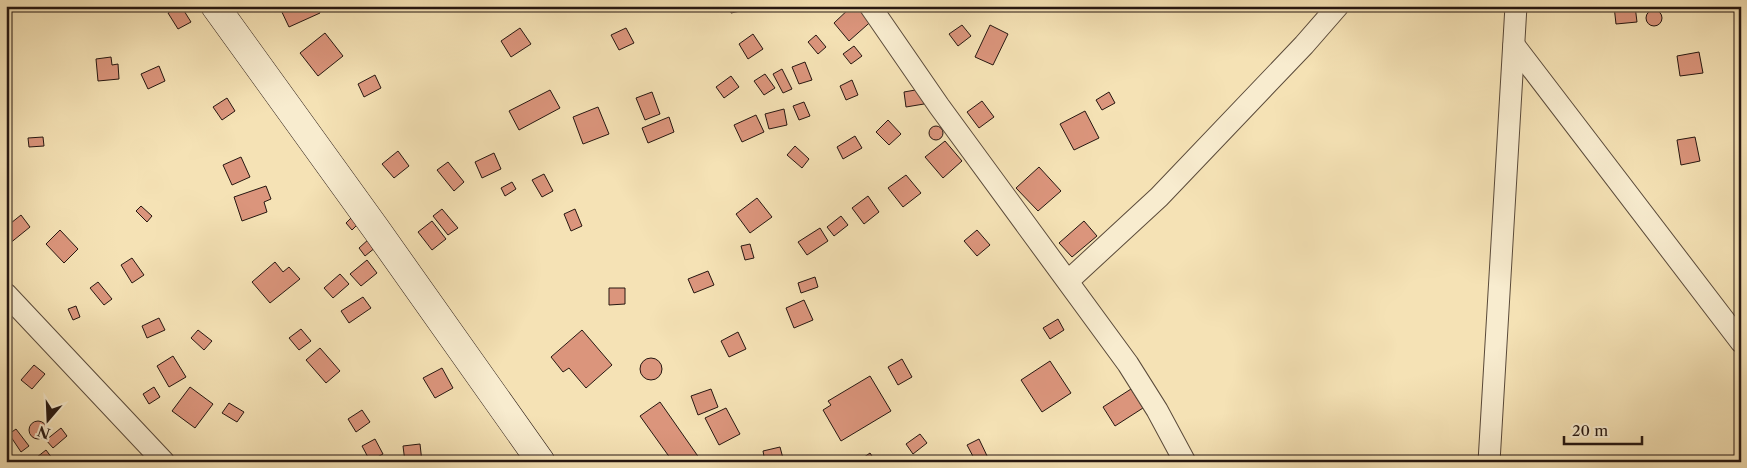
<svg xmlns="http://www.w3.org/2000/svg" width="1747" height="468" viewBox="0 0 1747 468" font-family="'Libre Caslon Text',serif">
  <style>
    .building { fill: #db957c; stroke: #261711 }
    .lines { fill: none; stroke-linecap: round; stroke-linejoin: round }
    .street-casing { stroke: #5a4a3a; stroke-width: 23 }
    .secondary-casing { stroke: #261711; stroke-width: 29 }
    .street { stroke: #f8eccf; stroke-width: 21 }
    .secondary { stroke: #f8eccf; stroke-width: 28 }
  </style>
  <rect width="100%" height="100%" fill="#f5e2b5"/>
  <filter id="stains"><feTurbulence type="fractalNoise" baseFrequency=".004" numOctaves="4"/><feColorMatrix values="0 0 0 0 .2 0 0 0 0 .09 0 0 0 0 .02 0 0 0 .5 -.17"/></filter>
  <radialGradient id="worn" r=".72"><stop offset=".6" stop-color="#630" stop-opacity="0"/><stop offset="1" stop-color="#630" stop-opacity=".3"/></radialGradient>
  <g class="building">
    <path d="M 179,6 L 181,6 L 191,22 L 178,29 L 168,13 Z"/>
    <path d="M 285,6 L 317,6 L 320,13 L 289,27 L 280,8 Z"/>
    <path d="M 730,6 L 744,6 L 745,10 L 731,13 Z"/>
    <path d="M 852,6 L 867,6 L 876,17 L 849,41 L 834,23 Z"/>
    <path d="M 1614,6 L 1635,6 L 1637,22 L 1616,24 Z"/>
    <circle cx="1654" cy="18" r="8"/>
    <path d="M 962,25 L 971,36 L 958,46 L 949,34 Z"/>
    <path d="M 990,25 L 1008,34 L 993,65 L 975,57 Z"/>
    <path d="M 520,28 L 531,44 L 511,57 L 501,41 Z"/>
    <path d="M 626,28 L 634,43 L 619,50 L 611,35 Z"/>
    <path d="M 325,33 L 343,56 L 318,76 L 300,53 Z"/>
    <path d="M 753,34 L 763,49 L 748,59 L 739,44 Z"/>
    <path d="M 816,35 L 826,47 L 818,54 L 808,42 Z"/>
    <path d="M 854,46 L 862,56 L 851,64 L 843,54 Z"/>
    <path d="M 1699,52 L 1703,73 L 1680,76 L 1677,56 Z"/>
    <path d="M 111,57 L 112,65 L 118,64 L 119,79 L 98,81 L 96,59 Z"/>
    <path d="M 805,62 L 812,80 L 799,84 L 792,67 Z"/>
    <path d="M 159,66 L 165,81 L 148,89 L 141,74 Z"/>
    <path d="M 782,69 L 792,89 L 783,93 L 773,74 Z"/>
    <path d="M 765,74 L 775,88 L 764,95 L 754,81 Z"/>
    <path d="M 375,75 L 381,88 L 364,97 L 358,84 Z"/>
    <path d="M 731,76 L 739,87 L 724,98 L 716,87 Z"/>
    <path d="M 852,80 L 858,95 L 846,100 L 840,86 Z"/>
    <path d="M 921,89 L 924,104 L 906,107 L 904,92 Z"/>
    <path d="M 550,90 L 560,108 L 519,130 L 509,111 Z"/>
    <path d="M 652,92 L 660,114 L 645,120 L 636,98 Z"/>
    <path d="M 1109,92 L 1115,103 L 1102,110 L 1096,100 Z"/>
    <path d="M 227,98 L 235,111 L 222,120 L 213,107 Z"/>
    <path d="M 982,101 L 994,117 L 979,128 L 967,112 Z"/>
    <path d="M 804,102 L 810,116 L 799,120 L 793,106 Z"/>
    <path d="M 598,107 L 609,134 L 583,144 L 573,117 Z"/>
    <path d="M 784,109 L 787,125 L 769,129 L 765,114 Z"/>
    <path d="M 1085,111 L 1099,138 L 1074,150 L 1060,124 Z"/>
    <path d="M 756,115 L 764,132 L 742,142 L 734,125 Z"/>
    <path d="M 669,117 L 674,132 L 648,143 L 642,128 Z"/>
    <path d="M 888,120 L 901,134 L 889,145 L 876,132 Z"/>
    <circle cx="936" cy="133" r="7"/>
    <path d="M 855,136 L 862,148 L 843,159 L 837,147 Z"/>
    <path d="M 43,137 L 44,146 L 29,147 L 28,138 Z"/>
    <path d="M 1695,137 L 1700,161 L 1681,165 L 1677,140 Z"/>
    <path d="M 945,141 L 962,161 L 943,178 L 925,157 Z"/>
    <path d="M 795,146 L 809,159 L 802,168 L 787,155 Z"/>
    <path d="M 398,151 L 409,166 L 394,178 L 382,164 Z"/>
    <path d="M 494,153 L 501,169 L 482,178 L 475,162 Z"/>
    <path d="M 241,157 L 250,177 L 232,185 L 223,165 Z"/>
    <path d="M 448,162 L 464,182 L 454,191 L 437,170 Z"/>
    <path d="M 1039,167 L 1061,191 L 1038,211 L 1016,188 Z"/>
    <path d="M 544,174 L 553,191 L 542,197 L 532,180 Z"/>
    <path d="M 906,175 L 921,193 L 903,207 L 888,188 Z"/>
    <path d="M 512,182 L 516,189 L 505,196 L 501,188 Z"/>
    <path d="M 266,186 L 271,199 L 264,202 L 267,212 L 242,221 L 234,197 Z"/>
    <path d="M 868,196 L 879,212 L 864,224 L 852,208 Z"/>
    <path d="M 757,198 L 772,217 L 750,233 L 736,214 Z"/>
    <path d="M 141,206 L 152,216 L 147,222 L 136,211 Z"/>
    <path d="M 442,209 L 458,228 L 448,235 L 433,216 Z"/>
    <path d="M 575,209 L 582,226 L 571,231 L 564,214 Z"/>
    <path d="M 21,215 L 30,227 L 9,244 L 6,241 L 6,227 Z"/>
    <path d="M 354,215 L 360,222 L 352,230 L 346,223 Z"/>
    <path d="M 841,216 L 848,225 L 834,236 L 827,227 Z"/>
    <path d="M 432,221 L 446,239 L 432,250 L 418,232 Z"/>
    <path d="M 1084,221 L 1097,236 L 1072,257 L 1059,243 Z"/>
    <path d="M 820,228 L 828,241 L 807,255 L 798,242 Z"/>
    <path d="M 60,230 L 78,249 L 64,263 L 46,244 Z"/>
    <path d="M 977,230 L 990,245 L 977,256 L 964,241 Z"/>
    <path d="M 369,239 L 376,247 L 365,256 L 359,248 Z"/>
    <path d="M 750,244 L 754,258 L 745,260 L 741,246 Z"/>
    <path d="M 132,258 L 144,275 L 132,283 L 121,265 Z"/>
    <path d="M 367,260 L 377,273 L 361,286 L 350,274 Z"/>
    <path d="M 275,262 L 283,272 L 289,267 L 300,279 L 270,303 L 252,282 Z"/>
    <path d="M 708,271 L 714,285 L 694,293 L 688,279 Z"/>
    <path d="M 340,274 L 349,284 L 333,298 L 324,288 Z"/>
    <path d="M 815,277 L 818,287 L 801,293 L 798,283 Z"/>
    <path d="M 98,282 L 112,299 L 104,305 L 90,288 Z"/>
    <path d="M 609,288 L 625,288 L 625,304 L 609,305 Z"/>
    <path d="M 363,297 L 371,308 L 349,323 L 341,311 Z"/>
    <path d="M 804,300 L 813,320 L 794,328 L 786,308 Z"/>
    <path d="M 76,306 L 80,317 L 73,320 L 68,309 Z"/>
    <path d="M 159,318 L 165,330 L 147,338 L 142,326 Z"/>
    <path d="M 1058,319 L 1064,330 L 1050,339 L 1043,328 Z"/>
    <path d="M 301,329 L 311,341 L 299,350 L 289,338 Z"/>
    <path d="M 198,330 L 212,341 L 204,350 L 191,338 Z"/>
    <path d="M 582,330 L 612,365 L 586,388 L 569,368 L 563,372 L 551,357 Z"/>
    <path d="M 738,332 L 746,349 L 729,357 L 721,341 Z"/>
    <path d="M 320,348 L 340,371 L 326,383 L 306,360 Z"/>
    <path d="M 173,356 L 186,377 L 169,387 L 157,366 Z"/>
    <circle cx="651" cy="369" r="11"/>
    <path d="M 902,359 L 912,377 L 898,385 L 888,367 Z"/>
    <path d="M 1050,361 L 1071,393 L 1042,412 L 1021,380 Z"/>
    <path d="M 34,365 L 45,374 L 32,389 L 21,380 Z"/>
    <path d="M 442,368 L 453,388 L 435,398 L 423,378 Z"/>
    <path d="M 870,376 L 891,411 L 841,441 L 823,410 L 831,405 L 828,401 Z"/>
    <path d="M 154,387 L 160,397 L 149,404 L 143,394 Z"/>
    <path d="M 190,387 L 213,404 L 195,428 L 172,411 Z"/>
    <path d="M 711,389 L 718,407 L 698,415 L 691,396 Z"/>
    <path d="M 1131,389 L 1143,408 L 1115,426 L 1103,407 Z"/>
    <path d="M 660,402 L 702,462 L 673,462 L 640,416 Z"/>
    <path d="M 229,403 L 244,412 L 237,422 L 222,413 Z"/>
    <path d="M 726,408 L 740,434 L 719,445 L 705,418 Z"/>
    <path d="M 362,410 L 370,422 L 356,432 L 348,419 Z"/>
    <circle cx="38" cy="430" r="9"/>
    <path d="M 61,428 L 67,436 L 53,448 L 46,440 Z"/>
    <path d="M 16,429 L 29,446 L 21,452 L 9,434 Z"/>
    <path d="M 920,434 L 927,443 L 913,454 L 906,444 Z"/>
    <path d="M 375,439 L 383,454 L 370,461 L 362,446 Z"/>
    <path d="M 979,439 L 989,460 L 986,462 L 976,462 L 967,445 Z"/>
    <path d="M 420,444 L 422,462 L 405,462 L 403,446 Z"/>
    <path d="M 780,447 L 784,462 L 765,462 L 763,451 Z"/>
    <path d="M 46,450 L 55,462 L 33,462 L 32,461 Z"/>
    <path d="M 870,453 L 876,462 L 857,462 Z"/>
  </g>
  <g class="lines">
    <defs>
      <g id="street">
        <path d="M 870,6 L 939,106 L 1128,364 L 1157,410 L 1185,462"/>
        <path d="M 1514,45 L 1741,342"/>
        <path d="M 1068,281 L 1159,197 L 1304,45 L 1338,6"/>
        <path d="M 6,294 L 164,462"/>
        <path d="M 1489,462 L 1516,6"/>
      </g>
      <path id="secondary" d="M 215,6 L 376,229 L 541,462"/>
    </defs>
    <use href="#street" class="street-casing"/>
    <use href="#secondary" class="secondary-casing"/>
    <use href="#street" class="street"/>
    <use href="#secondary" class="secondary"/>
  </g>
  <rect width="1747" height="468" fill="none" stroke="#f5e2b5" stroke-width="25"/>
  <rect x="8" y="8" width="1732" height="453" fill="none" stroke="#261711" stroke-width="2.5"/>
  <rect x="12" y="12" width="1722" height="443" fill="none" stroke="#261711"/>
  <g transform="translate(48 420) rotate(199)" stroke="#f8eccf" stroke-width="4" paint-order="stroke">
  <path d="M0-4L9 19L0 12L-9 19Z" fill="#261711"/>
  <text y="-8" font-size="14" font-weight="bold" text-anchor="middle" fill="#261711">N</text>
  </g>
  <path d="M1564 436v8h78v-8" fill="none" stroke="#261711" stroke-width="2.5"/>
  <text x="1572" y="436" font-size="15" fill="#261711" stroke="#f8eccf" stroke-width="4" paint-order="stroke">20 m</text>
  <rect width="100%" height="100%" filter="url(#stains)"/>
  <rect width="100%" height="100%" fill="url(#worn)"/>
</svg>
